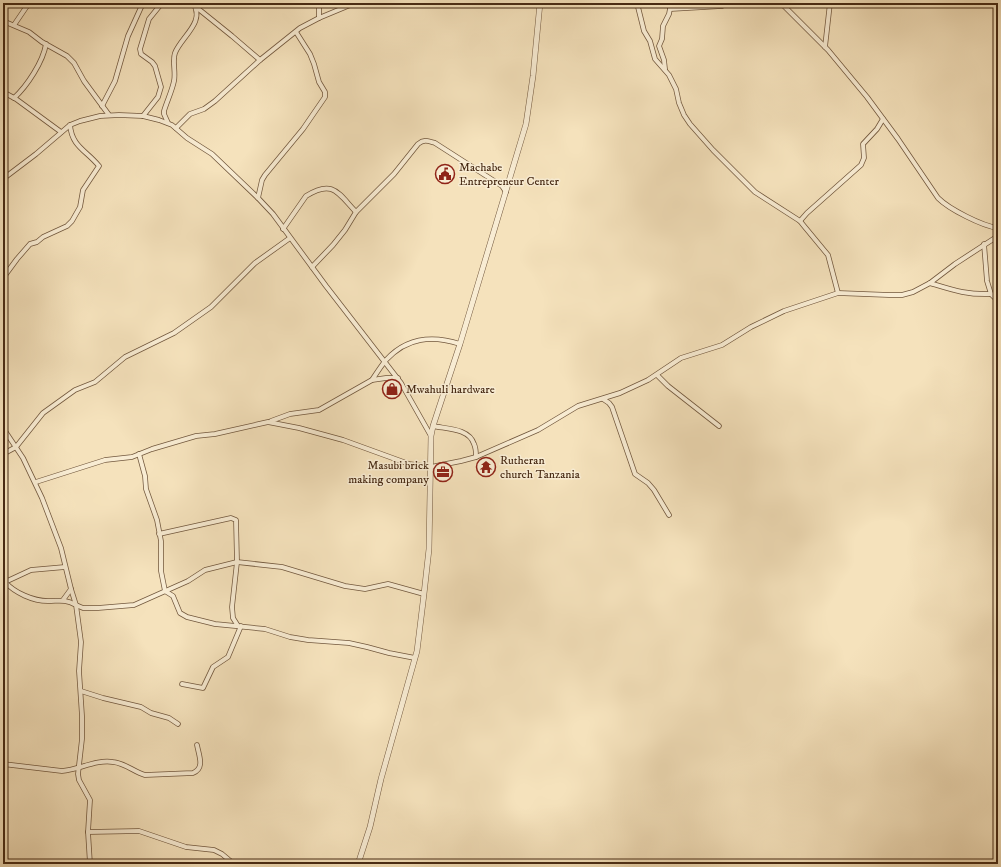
<svg xmlns="http://www.w3.org/2000/svg" width="1001" height="867" viewBox="0 0 1001 867" font-family="'IM FELL DW Pica',serif">
  <style>
    .lines { fill: none; stroke-linecap: round; stroke-linejoin: round }
    .minor-casing { stroke: #72583e; stroke-width: 5.5 }
    .tertiary-casing { stroke: #72583e; stroke-width: 6 }
    .minor { stroke: #f8ecd3; stroke-width: 4 }
    .tertiary { stroke: #f8ecd3; stroke-width: 5 }
    .labels { text-anchor: middle; stroke-width: 3; stroke-linejoin: round; paint-order: stroke }
    .poi-label { font-size: 12px; fill: #472a14; stroke: #f8ecd3; text-anchor: start }
  </style>
  <rect width="100%" height="100%" fill="#f5e2bc"/>
  <filter id="stains"><feTurbulence type="fractalNoise" baseFrequency=".005" numOctaves="4"/><feColorMatrix values="0 0 0 0 .2 0 0 0 0 .09 0 0 0 0 .02 0 0 0 .5 -.17"/></filter>
  <radialGradient id="worn" r=".72"><stop offset=".6" stop-color="#630" stop-opacity="0"/><stop offset="1" stop-color="#630" stop-opacity=".3"/></radialGradient>
  <g class="lines">
    <defs>
      <g id="minor">
        <path d="M 318,3 L 319,7 L 319,18"/>
        <path d="M 637,3 L 644,31 L 650,41 L 655,59 L 669,75 L 676,89 L 679,103 L 684,115 L 690,124 L 713,150 L 755,192 L 800,221 L 804,226 L 828,255 L 838,293"/>
        <path d="M 781,3 L 828,50 L 867,97 L 898,139 L 938,198 C 949,209 982,226 998,228"/>
        <path d="M 196,7 L 232,36 L 260,60"/>
        <path d="M 670,9 L 722,6 L 729,3"/>
        <path d="M 3,21 L 29,32 L 42,42 L 67,56 L 74,63 L 84,81 L 109,115"/>
        <path d="M 14,25 L 29,3"/>
        <path d="M 825,47 L 830,3"/>
        <path d="M 665,69 L 664,60 L 659,46 L 662,39 L 663,26 L 669,14 L 671,3"/>
        <path d="M 3,92 L 16,99 L 61,132"/>
        <path d="M 14,98 C 27,86 43,62 46,44"/>
        <path d="M 102,106 L 115,81 L 128,36 L 143,3"/>
        <path d="M 143,116 L 158,97 L 161,87 L 155,66 L 152,62 L 141,54 L 140,49 L 149,19 L 162,3"/>
        <path d="M 168,123 L 164,114 L 164,111 C 167,101 172,91 174,81 C 176,72 172,61 175,53 C 181,37 206,22 193,3"/>
        <path d="M 176,128 L 190,114 L 204,109 L 215,101 L 260,60 L 300,28 L 319,18 L 355,3"/>
        <path d="M 3,179 L 36,154 L 70,125 L 80,121 L 100,116 L 119,115 L 143,116 L 159,120 L 172,125 L 187,138 L 212,154 L 258,198 L 273,214 L 326,286 L 401,383 L 431,436"/>
        <path d="M 258,198 L 262,180 L 265,175 L 303,129 L 325,97 L 325,92 L 319,82 L 314,64 L 310,54 L 296,32"/>
        <path d="M 800,221 L 807,213 L 861,165 L 864,158 L 863,144 L 877,129 L 883,119"/>
        <path d="M 283,229 L 306,196 C 333,179 338,193 356,212"/>
        <path d="M 984,244 L 987,281 L 991,294 L 998,301"/>
        <path d="M 312,267 L 333,245 L 345,230 L 356,212 L 394,174 L 418,144 C 424,139 428,141 435,143 L 502,186 L 506,192"/>
        <path d="M 3,278 L 17,259 L 30,244 L 37,242 L 43,237 L 67,226 L 72,221 L 80,207 L 83,190 L 99,166 C 86,150 72,147 70,125"/>
        <path d="M 930,283 C 953,290 967,295 991,294"/>
        <path d="M 657,375 L 668,386 L 719,426"/>
        <path d="M 372,380 C 376,374 381,366 386,360 C 407,337 432,335 460,344"/>
        <path d="M 603,399 L 609,403 L 612,407 L 635,474 L 648,483 L 654,490 L 669,515"/>
        <path d="M 271,421 L 290,414 L 319,410 L 372,380 L 386,378 L 398,378"/>
        <path d="M 433,426 C 446,429 469,428 474,444 C 476,448 476,453 476,457"/>
        <path d="M 3,428 L 23,458 L 42,498 L 61,548 L 71,589 L 76,605 L 83,608 L 98,608 L 134,605 L 188,581 L 205,570 L 237,562 L 282,567 L 345,586 L 365,589 L 388,584 L 424,594"/>
        <path d="M 3,454 L 16,447 L 43,413 L 75,390 L 95,382 L 125,357 L 174,333 L 211,307 L 255,263 L 290,238"/>
        <path d="M 139,454 L 145,476 L 146,489 L 157,520 L 161,541 L 161,571 L 165,591 L 173,596 L 180,613 L 187,617 L 215,624 L 265,629 L 290,637 L 308,640 L 349,643 L 367,647 L 389,653 L 415,658"/>
        <path d="M 36,482 L 105,460 L 132,457 L 152,449 L 196,436 L 215,434 L 268,422 L 299,428 L 343,440 L 409,464 L 431,467 L 461,461 L 476,457 L 538,430 L 578,406 L 620,393 L 648,380 L 681,358 L 722,345 L 751,327 L 784,311 L 838,293 L 889,295 L 902,295 L 913,292 L 930,283 L 955,264 L 998,236"/>
        <path d="M 159,534 L 231,518 L 236,520 L 237,562 L 232,607 L 233,618 L 238,626"/>
        <path d="M 3,564 L 5,582 C 15,593 33,601 48,601 C 60,601 65,599 76,605 L 81,642 L 79,671 L 82,716 L 82,739 L 78,774 L 79,780 L 90,800 L 88,832 L 90,864"/>
        <path d="M 3,583 L 31,570 L 65,567"/>
        <path d="M 63,600 L 71,589"/>
        <path d="M 182,684 L 203,688 L 213,667 L 228,657 L 241,626"/>
        <path d="M 81,691 L 103,698 L 141,707 L 151,713 L 169,718 L 178,724"/>
        <path d="M 3,693 L 3,692"/>
        <path d="M 3,764 L 62,771 C 78,770 97,759 113,762 C 125,763 134,772 145,775 L 193,773 C 205,768 199,756 197,745"/>
        <path d="M 88,832 L 139,831 L 186,847 L 214,850 L 222,854 L 234,864"/>
      </g>
      <path id="tertiary" d="M 358,864 L 370,827 L 381,779 L 417,651 L 424,594 L 429,549 L 431,436 L 433,426 L 460,344 L 526,124 L 533,76 L 540,3"/>
    </defs>
    <use href="#minor" class="minor-casing"/>
    <use href="#tertiary" class="tertiary-casing"/>
    <use href="#minor" class="minor"/>
    <use href="#tertiary" class="tertiary"/>
  </g>
  <defs>
    <symbol id="civic-ring" viewBox="-11 -11 22 22"><circle r="9.5" fill="#f8ecd3" stroke="#8f2418" stroke-width="1.5"/><path d="M-.6-6.5H3V-4.5H.6V-3L4-1V1h2V6H-6V1h2V-1L-.6-3ZM-1.2 2.5V6h2.4V2.5Z" fill="#8f2418"/></symbol>
    <symbol id="shop-ring" viewBox="-11 -11 22 22"><circle r="9.5" fill="#f8ecd3" stroke="#8f2418" stroke-width="1.5"/><path d="M-5-2.5h2.3a2.7 3.5 0 0 1 5.4 0H5L5.5 6h-11ZM-1.5-2.5h3a1.5 2.3 0 0 0-3 0Z" fill="#8f2418"/></symbol>
    <symbol id="temple-ring" viewBox="-11 -11 22 22"><circle r="9.5" fill="#f8ecd3" stroke="#8f2418" stroke-width="1.5"/><path d="M0-6L5-2H3V0L6.5 2.5H4V6H1.5V3h-3V6H-4V2.5H-6.5L-3 0V-2H-5Z" fill="#8f2418"/></symbol>
    <symbol id="office-ring" viewBox="-11 -11 22 22"><circle r="9.5" fill="#f8ecd3" stroke="#8f2418" stroke-width="1.5"/><path d="M-6-3h4V-5.5h4V-3h4V5H-6ZM-1-4.5V-3h2v-1.5ZM-6 0V1H6V0Z" fill="#8f2418"/></symbol>
  </defs>
  <g fill-rule="evenodd">
    <use href="#civic-ring" x="434" y="163" width="22" height="22"/>
    <use href="#shop-ring" x="381" y="378" width="22" height="22"/>
    <use href="#temple-ring" x="475" y="456" width="22" height="22"/>
    <use href="#office-ring" x="432" y="461" width="22" height="22"/>
  </g>
  <g class="labels">
    <g class="poi-label">
      <text x="459" y="171">Machabe<tspan x="459" dy="14">Entrepreneur Center</tspan></text>
      <text x="406" y="393">Mwahuli hardware</text>
      <text x="500" y="464">Rutheran<tspan x="500" dy="14">church Tanzania</tspan></text>
      <text x="429" y="469" text-anchor="end">Masubi brick<tspan x="429" dy="14">making company</tspan></text>
    </g>
  </g>
  <rect width="1001" height="867" fill="none" stroke="#f5e2bc" stroke-width="16"/>
  <rect x="4" y="4" width="993" height="859" fill="none" stroke="#472a14" stroke-width="2"/>
  <rect x="8" y="8" width="985" height="851" fill="none" stroke="#472a14"/>
  <rect width="100%" height="100%" filter="url(#stains)"/>
  <rect width="100%" height="100%" fill="url(#worn)"/>
</svg>
